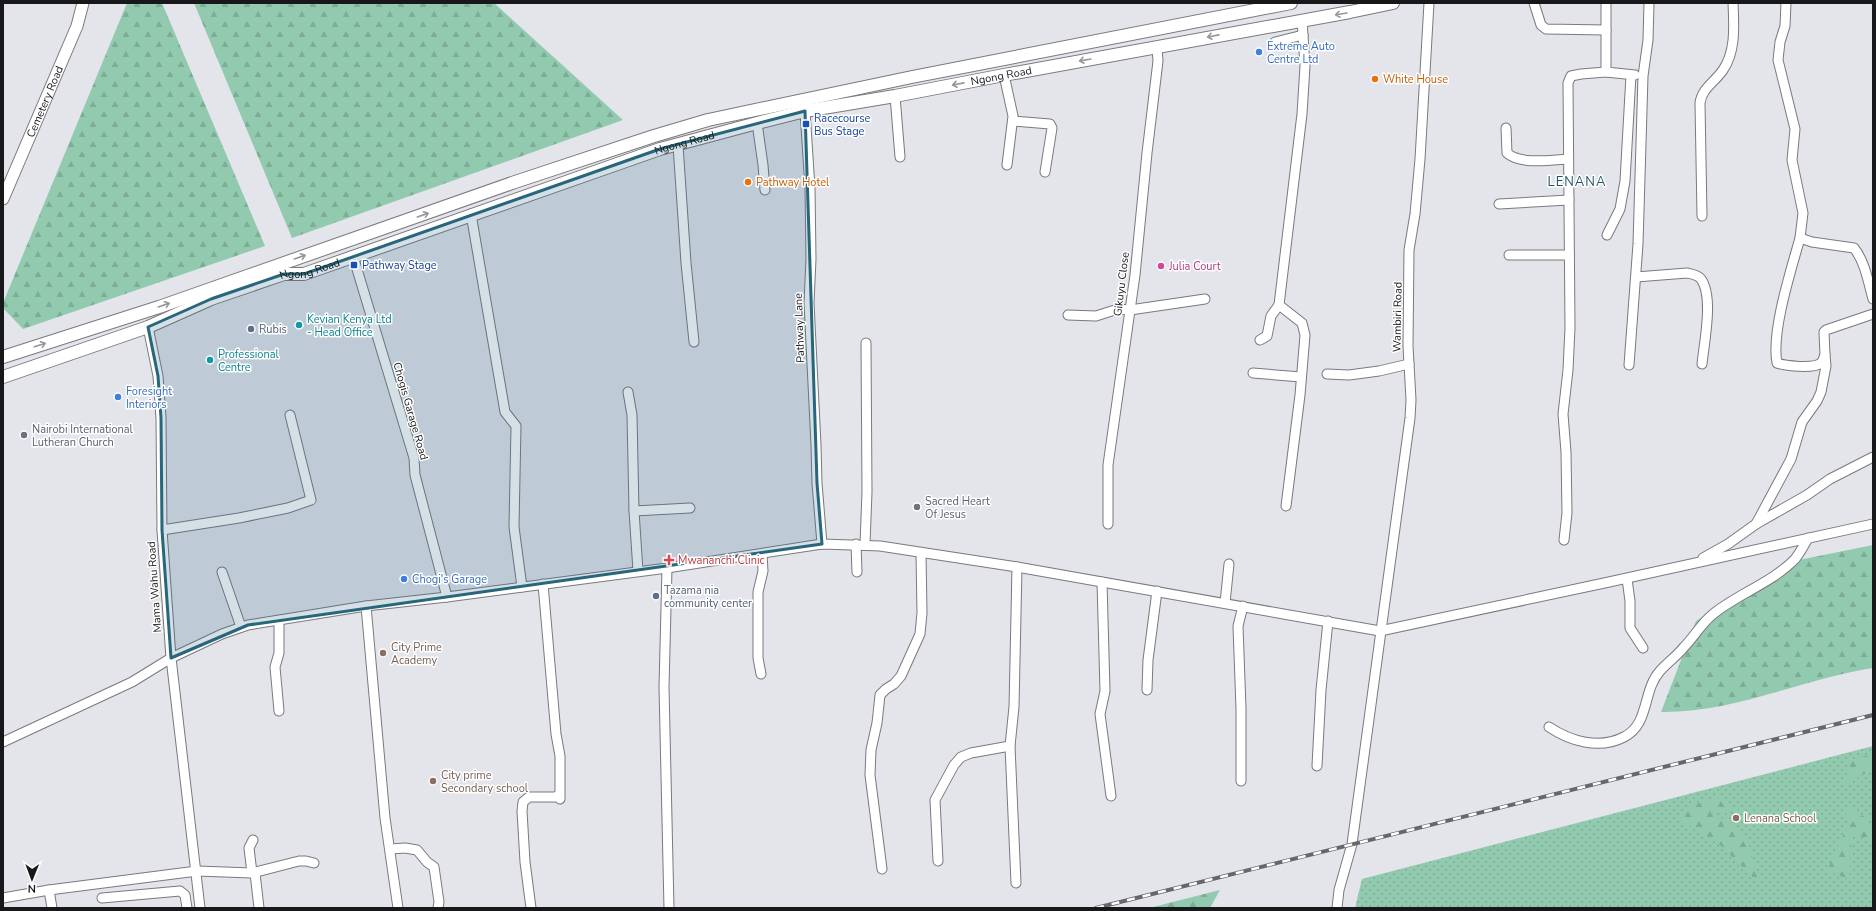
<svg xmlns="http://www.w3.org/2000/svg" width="1876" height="911" viewBox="0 0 1876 911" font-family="'Nunito Sans',sans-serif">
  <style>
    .grass { fill: url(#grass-dots) }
    .forest { fill: url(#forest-firs) }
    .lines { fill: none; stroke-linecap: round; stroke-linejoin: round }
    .minor-casing { stroke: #79797f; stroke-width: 11 }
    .tertiary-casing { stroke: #79797f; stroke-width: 13 }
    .secondary-casing { stroke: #79797f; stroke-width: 14 }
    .minor { stroke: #fff; stroke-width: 9 }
    .tertiary { stroke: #fff; stroke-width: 11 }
    .secondary { stroke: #fff; stroke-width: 12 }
    .rail-casing { stroke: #67676b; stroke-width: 4 }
    .rail { stroke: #fff; stroke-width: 2.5; stroke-dasharray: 8; stroke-linecap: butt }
    .oneway { stroke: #979798 }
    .marked { fill: #27667b; fill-opacity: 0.2; stroke: #27667b; stroke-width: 3; stroke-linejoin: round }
    .shop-dot { fill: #3f7fe0; stroke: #fff; stroke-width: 1.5 }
    .food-dot { fill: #e8710a; stroke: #fff; stroke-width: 1.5 }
    .transit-dot { fill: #1a4fb4; stroke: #fff; stroke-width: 1.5 }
    .hotel-dot { fill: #d1479c; stroke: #fff; stroke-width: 1.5 }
    .culture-dot { fill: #0f9aa8; stroke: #fff; stroke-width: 1.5 }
    .service-dot { fill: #5c6f8a; stroke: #fff; stroke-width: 1.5 }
    .worship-dot { fill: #6b7280; stroke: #fff; stroke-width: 1.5 }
    .health-dot { fill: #e0444e; stroke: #fff; stroke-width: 1.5 }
    .education-dot { fill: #8d6e63; stroke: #fff; stroke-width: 1.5 }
    .labels { text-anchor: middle; stroke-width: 3; stroke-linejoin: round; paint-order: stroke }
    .shop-label { font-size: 11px; fill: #366cbe; stroke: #fff; text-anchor: start }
    .street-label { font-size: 11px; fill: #18181a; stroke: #fff }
    .food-label { font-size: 11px; fill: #c56008; stroke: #fff; text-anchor: start }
    .transit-label { font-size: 11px; fill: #164399; stroke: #fff; text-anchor: start }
    .hotel-label { font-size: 11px; fill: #b23c85; stroke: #fff; text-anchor: start }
    .culture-label { font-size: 11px; fill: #0d838f; stroke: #fff; text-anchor: start }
    .service-label { font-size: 11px; fill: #4e5e75; stroke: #fff; text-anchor: start }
    .worship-label { font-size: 11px; fill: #5b616d; stroke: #fff; text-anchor: start }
    .health-label { font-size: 11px; fill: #be3a42; stroke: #fff; text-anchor: start }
    .education-label { font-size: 11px; fill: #785e54; stroke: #fff; text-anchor: start }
    .quarter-label { font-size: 13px; letter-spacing: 1px; fill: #205263; stroke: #fff }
  </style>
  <defs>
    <pattern id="grass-dots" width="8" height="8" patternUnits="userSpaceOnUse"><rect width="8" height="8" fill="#92caaf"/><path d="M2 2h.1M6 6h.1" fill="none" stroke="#7dad96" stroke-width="1.8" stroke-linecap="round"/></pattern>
    <pattern id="forest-firs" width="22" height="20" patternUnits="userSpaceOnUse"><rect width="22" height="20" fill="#92caaf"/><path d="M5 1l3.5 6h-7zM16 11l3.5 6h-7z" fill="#7dad96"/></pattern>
  </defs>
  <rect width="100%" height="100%" fill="#e4e4eb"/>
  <path class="grass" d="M 1873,746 L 1873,908 L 1355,908 L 1362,879 Z"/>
  <g class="forest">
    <path d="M 127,3 L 162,3 L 265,246 L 23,329 L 3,308 L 3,303 Z"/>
    <path d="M 194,3 L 494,3 L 623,120 L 292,238 Z"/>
    <path d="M 1873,545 L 1873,668 C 1802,679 1733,713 1661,712 L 1696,621 L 1789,562 Z"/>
    <path d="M 1873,754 L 1873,769 L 1845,785 L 1849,760 Z"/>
    <path d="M 1717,797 L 1745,814 L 1711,813 L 1730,822 L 1746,839 L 1761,885 L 1719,844 L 1680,820 L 1691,806 Z"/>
    <path d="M 1838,803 L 1867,818 L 1869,827 L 1873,828 L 1873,840 L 1868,838 L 1852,837 L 1849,879 L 1827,871 L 1850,820 Z"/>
    <path d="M 1220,890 L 1210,908 L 1149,908 Z"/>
  </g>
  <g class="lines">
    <defs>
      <g id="minor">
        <path d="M 1534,3 L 1541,25 L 1546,29 L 1606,30"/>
        <path d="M 1606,3 L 1606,72 L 1635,75"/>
        <path d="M 1786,3 L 1785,26 L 1780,42 L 1778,60 L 1795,129 L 1792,160 L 1803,213 L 1800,238 L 1812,242 L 1854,248 C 1865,262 1868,281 1873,299"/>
        <path d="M 1275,42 L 1303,35"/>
        <path d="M 1004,75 L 1013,116 L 1007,165"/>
        <path d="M 895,96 L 900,157"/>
        <path d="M 805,111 L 810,188 L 811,259 L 809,303 L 816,445 L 817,483 L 822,544"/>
        <path d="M 1013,121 L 1050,124 L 1052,128 L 1045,172"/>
        <path d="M 757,123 L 763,165 L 765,190"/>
        <path d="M 1506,128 L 1507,153 C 1520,165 1552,160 1568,159"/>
        <path d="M 678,145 L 686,263 L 694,342"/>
        <path d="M 1499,204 L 1569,200"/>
        <path d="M 471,214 L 505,412 L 516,426 L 514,527 L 522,587"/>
        <path d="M 1702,216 L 1700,103 C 1702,88 1714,83 1723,70 C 1736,51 1734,26 1733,3"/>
        <path d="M 1607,235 L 1620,209 L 1625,181 L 1631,75"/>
        <path d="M 1509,255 L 1569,255"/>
        <path d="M 353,256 L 414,458 L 415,475 L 447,597"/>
        <path d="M 1636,277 L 1687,273 C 1692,274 1698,275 1701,279 C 1714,297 1704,343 1702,364"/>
        <path d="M 1068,315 L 1096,316 L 1118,309 L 1130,310 L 1205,299"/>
        <path d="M 1260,340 L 1267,336 L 1271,316 L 1279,305"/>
        <path d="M 1825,355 L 1824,332 L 1826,330 L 1873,314"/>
        <path d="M 1629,365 L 1638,244 L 1643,76 L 1648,40 L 1649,3"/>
        <path d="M 1253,373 L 1301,377"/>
        <path d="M 1327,374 L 1349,375 L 1379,371 L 1409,364"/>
        <path d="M 628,392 L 632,415 L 634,511 L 638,571"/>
        <path d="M 1286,506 L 1300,395 L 1305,335 L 1302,323 L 1279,305 L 1302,114 L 1305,66 L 1302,20"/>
        <path d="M 634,511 L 690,508"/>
        <path d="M 1108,524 L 1108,465 L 1135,275 L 1147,153 L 1158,61 L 1157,48"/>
        <path d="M 1756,524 L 1791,459 L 1802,422 L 1817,401 L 1821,392 L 1826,366 L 1825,355 C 1824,357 1823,361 1821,363 C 1814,369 1785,366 1777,363 C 1771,332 1791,270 1800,238"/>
        <path d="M 162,530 L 239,518 L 288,508 L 311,500 L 290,415"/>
        <path d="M 1564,540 L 1567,513 L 1566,452 L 1563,414 L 1568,370 L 1570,328 L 1568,83 L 1571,76 L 1581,74 L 1606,72"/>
        <path d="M 856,544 L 857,572"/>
        <path d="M 865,544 L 867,492 L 866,343"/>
        <path d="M 1703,558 L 1728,544 L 1756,524 L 1807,495 L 1830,479 L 1873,457"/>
        <path d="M 667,568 L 664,687 L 669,908"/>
        <path d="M 222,572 L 241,627"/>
        <path d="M 1627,579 L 1630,601 L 1630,628 L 1643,648"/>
        <path d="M 1102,582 L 1105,691 L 1100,714 L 1111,796"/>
        <path d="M 1225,603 L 1229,564"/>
        <path d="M 366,606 L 385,818 L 398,908"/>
        <path d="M 279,621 L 279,653 L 275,667 L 279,711"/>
        <path d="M 761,674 L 758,658 L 758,592 L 763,571 L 762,554"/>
        <path d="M 1147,690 L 1148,660 L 1157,591"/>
        <path d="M 1549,727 C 1570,741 1599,750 1624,737 C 1650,724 1642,691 1660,671 C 1668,662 1677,656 1684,647 C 1694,637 1701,624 1712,615 C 1737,594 1772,583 1795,559 C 1800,553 1804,545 1808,538"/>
        <path d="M 3,742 L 132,682 L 171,658 L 162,530 L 161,418 L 158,376 L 148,327"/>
        <path d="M 1317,766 L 1321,690 L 1328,621"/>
        <path d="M 1241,781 L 1241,709 L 1238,626 L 1243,606"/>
        <path d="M 390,849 L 405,848 L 417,850 L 427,862 L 434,867 L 439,902 L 438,908"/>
        <path d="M 938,861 L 935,800 L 954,765 L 961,757 L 971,753 L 1010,746"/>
        <path d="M 882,869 L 870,775 L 871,750 L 877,723 L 880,695 L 886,689 L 894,684 L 901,676 L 920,634 L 922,613 L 921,553"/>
        <path d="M 252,873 L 249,848 L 253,840"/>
        <path d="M 255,873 L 259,908"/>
        <path d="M 1016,883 L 1010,746 L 1014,707 L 1017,567"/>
        <path d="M 49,890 L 52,908"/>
        <path d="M 3,898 L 49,890 L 197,871 L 252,873 L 299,861 L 306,861 L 314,863"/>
        <path d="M 102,898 L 180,891 L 185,895 L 187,908"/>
        <path d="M 200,908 L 171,658 L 222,634 L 248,625 L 366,606 L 447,597 L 667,568 L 822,544 L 880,546 L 1017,567 L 1380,631 L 1609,582 L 1873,524"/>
        <path d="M 531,908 L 525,862 L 522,811 L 523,802 L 529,797 L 557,797 L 558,795 L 560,799 L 560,756 L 556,734 L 543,584"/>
        <path d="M 1337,908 L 1339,890 L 1352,844 L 1410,418 L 1411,400 L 1408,346 L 1409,250 L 1415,214 L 1420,159 L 1429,3"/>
      </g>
      <g id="tertiary">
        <path id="s1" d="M 3,199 L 77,26 L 83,3"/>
      </g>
      <g id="secondary">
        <path d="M 3,357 L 159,307 L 515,182 L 654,136 L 708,120 L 912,77 L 1291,3"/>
        <path id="s2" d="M 3,377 L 148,327 L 211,299 L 284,274 L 304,274 L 660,149 L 757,123 L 805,111 L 895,96 L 1004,75 L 1350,12 L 1393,3"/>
      </g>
    </defs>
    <use href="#minor" class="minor-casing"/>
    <use href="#tertiary" class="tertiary-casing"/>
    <use href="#secondary" class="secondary-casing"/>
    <use href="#minor" class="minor"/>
    <use href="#tertiary" class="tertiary"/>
    <use href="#secondary" class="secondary"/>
    <defs>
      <path id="rail" d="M 1096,908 L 1873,715"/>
    </defs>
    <use href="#rail" class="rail-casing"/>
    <use href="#rail" class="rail"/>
  </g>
  <defs><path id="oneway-shaft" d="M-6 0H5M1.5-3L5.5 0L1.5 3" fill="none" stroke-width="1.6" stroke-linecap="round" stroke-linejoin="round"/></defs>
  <g class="oneway">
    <use href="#oneway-shaft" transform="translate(1341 14) rotate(171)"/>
    <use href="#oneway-shaft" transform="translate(1213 36) rotate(169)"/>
    <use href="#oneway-shaft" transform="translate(1085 60) rotate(170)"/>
    <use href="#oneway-shaft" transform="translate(958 84) rotate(169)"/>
    <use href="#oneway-shaft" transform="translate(423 215) rotate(-19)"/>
    <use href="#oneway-shaft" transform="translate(300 257) rotate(-19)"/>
    <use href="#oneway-shaft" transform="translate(164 305) rotate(-19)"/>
    <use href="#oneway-shaft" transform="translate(40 345) rotate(-18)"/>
  </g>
  <path class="marked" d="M 805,111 L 817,483 L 822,544 L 248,625 L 171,658 L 162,530 L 161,418 L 158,376 L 148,327 L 211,299 L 284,274 L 304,274 L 660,149 Z"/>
  <g class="shop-dot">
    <circle cx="1259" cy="52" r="4"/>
    <circle cx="118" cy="397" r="4"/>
    <circle cx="404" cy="579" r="4"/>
  </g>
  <g class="food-dot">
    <circle cx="1375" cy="79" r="4"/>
    <circle cx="748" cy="182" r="4"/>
  </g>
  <g class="transit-dot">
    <rect x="802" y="120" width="8" height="8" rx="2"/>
    <rect x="350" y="261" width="8" height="8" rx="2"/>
  </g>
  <circle class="hotel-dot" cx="1161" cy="266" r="4"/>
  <g class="culture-dot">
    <circle cx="299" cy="325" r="4"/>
    <circle cx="210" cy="360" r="4"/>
  </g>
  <g class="service-dot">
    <circle cx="251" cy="329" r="4"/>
    <circle cx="656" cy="596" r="4"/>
  </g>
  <g class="worship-dot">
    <circle cx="24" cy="435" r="4"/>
    <circle cx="917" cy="507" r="4"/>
  </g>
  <path class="health-dot" d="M667 554h4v4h4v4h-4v4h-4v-4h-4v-4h4z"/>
  <g class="education-dot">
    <circle cx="383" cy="653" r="4"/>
    <circle cx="433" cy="781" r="4"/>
    <circle cx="1736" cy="818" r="4"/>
  </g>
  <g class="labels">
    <g class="shop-label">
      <text x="1267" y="50">Extreme Auto<tspan x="1267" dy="13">Centre Ltd</tspan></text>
      <text x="126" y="395">Foresight<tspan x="126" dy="13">Interiors</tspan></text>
      <text x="412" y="583">Chogi's Garage</text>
    </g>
    <g class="street-label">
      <text dy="4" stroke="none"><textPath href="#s2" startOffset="1046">Ngong Road</textPath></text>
      <text dy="4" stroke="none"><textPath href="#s1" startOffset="106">Cemetery Road</textPath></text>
      <text dy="4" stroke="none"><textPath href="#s2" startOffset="722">Ngong Road</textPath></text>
      <text dy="4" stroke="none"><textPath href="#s2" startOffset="326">Ngong Road</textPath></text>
      <text transform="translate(1121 284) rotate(-83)" y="4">Gikuyu Close</text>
      <text transform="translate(1397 317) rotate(-89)" y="4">Wambiri Road</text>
      <text transform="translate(799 328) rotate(-92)" y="4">Pathway Lane</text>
      <text transform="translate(411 411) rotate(74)" y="4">Chogis Garage Road</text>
      <text transform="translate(154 587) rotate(-94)" y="4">Mama Wahu Road</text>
    </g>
    <g class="food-label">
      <text x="1383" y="83">White House</text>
      <text x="756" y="186">Pathway Hotel</text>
    </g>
    <g class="transit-label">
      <text x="814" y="122">Racecourse<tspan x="814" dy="13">Bus Stage</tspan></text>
      <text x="362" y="269">Pathway Stage</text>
    </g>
    <g class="hotel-label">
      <text x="1169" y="270">Julia Court</text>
    </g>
    <g class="culture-label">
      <text x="307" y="323">Kevian Kenya Ltd<tspan x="307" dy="13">- Head Office</tspan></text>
      <text x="218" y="358">Professional<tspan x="218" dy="13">Centre</tspan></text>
    </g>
    <g class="service-label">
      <text x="259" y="333">Rubis</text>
      <text x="664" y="594">Tazama nia<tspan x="664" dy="13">community center</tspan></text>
    </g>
    <g class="worship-label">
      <text x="32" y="433">Nairobi International<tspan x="32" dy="13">Lutheran Church</tspan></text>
      <text x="925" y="505">Sacred Heart<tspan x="925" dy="13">Of Jesus</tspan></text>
    </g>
    <g class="health-label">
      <text x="678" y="564">Mwananchi Clinic</text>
    </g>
    <g class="education-label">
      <text x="391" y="651">City Prime<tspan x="391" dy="13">Academy</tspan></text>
      <text x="441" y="779">City prime<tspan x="441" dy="13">Secondary school</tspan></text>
      <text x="1744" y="822">Lenana School</text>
    </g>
    <g class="quarter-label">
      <text x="1577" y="186">LENANA</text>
    </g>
  </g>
  <rect width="1876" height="911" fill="none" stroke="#18181a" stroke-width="8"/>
  <g transform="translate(32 879) rotate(181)" stroke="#ffffff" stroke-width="3" paint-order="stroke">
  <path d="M0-3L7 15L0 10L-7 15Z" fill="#18181a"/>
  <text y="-6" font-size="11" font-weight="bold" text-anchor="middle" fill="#18181a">N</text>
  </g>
</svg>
